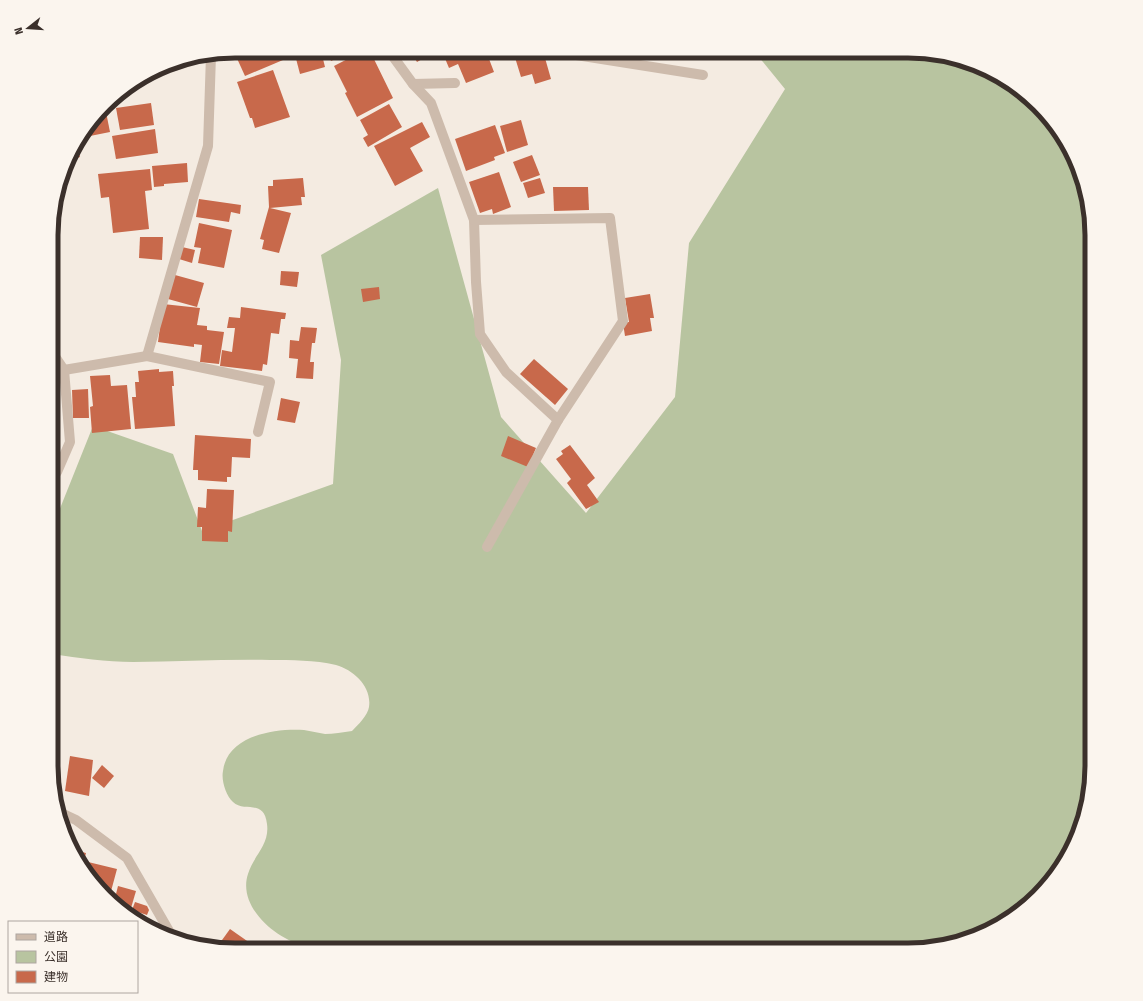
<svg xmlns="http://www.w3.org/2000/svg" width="1143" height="1001" viewBox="0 0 1143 1001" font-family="'Fira Sans Condensed','Noto Sans JP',sans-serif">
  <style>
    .green { fill: #b8c4a0 }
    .building { fill: #c8694b }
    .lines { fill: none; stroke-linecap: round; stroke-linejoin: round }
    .street { stroke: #cdbbac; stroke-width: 10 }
    .rim { fill: none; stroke: #3b302b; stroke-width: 5 }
  </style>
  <rect width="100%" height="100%" fill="#f4ebe1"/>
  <path class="green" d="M 754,51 L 920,51 L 989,70 L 1038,105 L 1078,164 L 1092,223 L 1092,766 L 1078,837 L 1038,896 L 979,936 L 920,950 L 336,950 C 326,948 316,948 306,946 C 277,940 237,907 248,874 C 253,856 270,845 267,824 C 264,798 244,813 233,802 C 226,796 221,780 223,771 C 227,736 274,728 304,730 C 311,731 318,733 325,734 C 333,734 343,732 352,731 C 358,725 368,715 369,707 C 372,687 354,670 336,665 C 314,660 292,660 270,660 C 224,659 179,662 133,662 C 106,662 79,658 52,654 L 52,518 L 57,516 L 93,426 L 173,454 L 202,531 L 333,484 L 341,360 L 321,255 L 438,188 L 501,417 L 586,513 L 675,397 L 689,243 L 785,89 Z"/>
  <g class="building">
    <path d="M 241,51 L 279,51 L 283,60 L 245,76 L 235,54 Z"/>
    <path d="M 294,51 L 321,51 L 325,67 L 300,74 Z"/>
    <path d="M 327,51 L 354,51 L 331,61 Z"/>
    <path d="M 363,51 L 370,51 L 393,98 L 357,117 L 345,93 L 347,92 L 334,66 Z"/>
    <path d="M 410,51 L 436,51 L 417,62 Z"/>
    <path d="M 456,51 L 486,51 L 494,72 L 466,83 L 458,64 L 449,68 L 444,56 Z"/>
    <path d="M 513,51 L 543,51 L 551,79 L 535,84 L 532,74 L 521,77 Z"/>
    <path d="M 273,70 L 290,117 L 255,128 L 252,118 L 250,118 L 237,82 Z"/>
    <path d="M 123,91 L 124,97 L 112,99 L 114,97 Z"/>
    <path d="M 151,103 L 154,125 L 120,130 L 116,108 Z"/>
    <path d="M 389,104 L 402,127 L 368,147 L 363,138 L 368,135 L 360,120 Z"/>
    <path d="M 105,107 L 110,132 L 85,137 L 84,133 Z"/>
    <path d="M 521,120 L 528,145 L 507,152 L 500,126 Z"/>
    <path d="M 422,122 L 430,137 L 410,148 L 423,171 L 395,186 L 374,146 Z"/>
    <path d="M 495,125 L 505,153 L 494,157 L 495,160 L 466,171 L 455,139 Z"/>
    <path d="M 155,129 L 158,153 L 116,159 L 112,136 Z"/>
    <path d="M 75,143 L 80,157 L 71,160 L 70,158 Z"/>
    <path d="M 532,155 L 540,175 L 521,182 L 513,162 Z"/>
    <path d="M 187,163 L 188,182 L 164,184 L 164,186 L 154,187 L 152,166 Z"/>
    <path d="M 150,169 L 152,190 L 145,191 L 149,229 L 113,233 L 109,197 L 101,198 L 98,174 Z"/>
    <path d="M 499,172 L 511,207 L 493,214 L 492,209 L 480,213 L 469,182 Z"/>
    <path d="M 303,178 L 305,197 L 301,197 L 302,205 L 270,208 L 291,213 L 279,253 L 262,249 L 264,240 L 260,239 L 269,207 L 268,186 L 273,186 L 273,180 Z"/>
    <path d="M 540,178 L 545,193 L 528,198 L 523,183 Z"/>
    <path d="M 61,185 L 64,193 L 58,195 L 59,193 Z"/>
    <path d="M 553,187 L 588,187 L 589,210 L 554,211 Z"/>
    <path d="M 199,199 L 241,205 L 240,214 L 231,212 L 229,222 L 196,217 Z"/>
    <path d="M 199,223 L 232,230 L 224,268 L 198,263 L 201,248 L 194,247 Z"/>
    <path d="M 140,237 L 163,237 L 162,260 L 139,258 Z"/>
    <path d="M 182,247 L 195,250 L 192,263 L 179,259 Z"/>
    <path d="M 281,271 L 299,272 L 297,287 L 280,285 Z"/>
    <path d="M 175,275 L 204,283 L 197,307 L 168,299 Z"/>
    <path d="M 379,287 L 380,299 L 363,302 L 361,289 Z"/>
    <path d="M 650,294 L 654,318 L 650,318 L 652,331 L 625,336 L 623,323 L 629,322 L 625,298 Z"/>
    <path d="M 163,304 L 200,308 L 197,325 L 207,326 L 207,330 L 224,332 L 219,364 L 200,362 L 202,345 L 194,344 L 194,347 L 158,342 Z"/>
    <path d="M 241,307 L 286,313 L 285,319 L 281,319 L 279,334 L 271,333 L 267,365 L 263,364 L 262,371 L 220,366 L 222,350 L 232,352 L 235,328 L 227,328 L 229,317 L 240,318 Z"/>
    <path d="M 301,327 L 317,328 L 315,343 L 312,343 L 310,362 L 314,362 L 313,379 L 296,378 L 298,359 L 289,358 L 290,340 L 299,341 Z"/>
    <path d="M 534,359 L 568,389 L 555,405 L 520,374 Z"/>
    <path d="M 159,369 L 159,372 L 173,371 L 174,386 L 172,386 L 175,426 L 135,429 L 132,397 L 136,397 L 135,382 L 139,382 L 138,371 Z"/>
    <path d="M 110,375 L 111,386 L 127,385 L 131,429 L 92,433 L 90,407 L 93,406 L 90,376 Z"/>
    <path d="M 88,389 L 89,418 L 73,418 L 72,390 Z"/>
    <path d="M 281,398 L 300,402 L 295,423 L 277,420 Z"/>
    <path d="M 195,435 L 251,439 L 250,458 L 232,457 L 231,477 L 227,477 L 227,482 L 198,480 L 198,470 L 193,470 Z"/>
    <path d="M 508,436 L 536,448 L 528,467 L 501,456 Z"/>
    <path d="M 570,445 L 595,478 L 587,485 L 599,502 L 586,509 L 567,483 L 571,479 L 556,459 L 563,454 L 561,451 Z"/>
    <path d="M 207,489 L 234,490 L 232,532 L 228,531 L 228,542 L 202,541 L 202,527 L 197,527 L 198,507 L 206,508 Z"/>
    <path d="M 70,756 L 93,760 L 89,796 L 65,791 Z"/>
    <path d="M 102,765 L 114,776 L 104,788 L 92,778 Z"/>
    <path d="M 74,850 L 86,853 L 84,861 L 117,869 L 110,895 L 102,892 Z"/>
    <path d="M 118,886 L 136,891 L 131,908 L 114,902 Z"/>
    <path d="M 135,902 L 147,906 L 149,910 L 147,915 L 132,910 Z"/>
    <path d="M 230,929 L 250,943 L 245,950 L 217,947 Z"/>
  </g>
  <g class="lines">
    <g class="street">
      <path d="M 389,51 L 413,84 L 455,83"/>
      <path d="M 551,51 L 703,75"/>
      <path d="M 168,65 L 205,56"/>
      <path d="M 413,84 L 431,103 L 474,220 L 476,282 L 480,334 L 506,372 L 558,420 L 487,547"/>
      <path d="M 474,220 L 610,218 L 623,321 L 558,420"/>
      <path d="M 147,356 L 208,146 L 211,55"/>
      <path d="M 64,370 L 147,356 L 270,382 L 258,432"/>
      <path d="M 52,473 L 57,472 L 70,442 L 64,370 L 52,352"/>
      <path d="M 59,812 L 76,820 L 127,858 L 173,938"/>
    </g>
  </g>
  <path d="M0 0H1143V1001H0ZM235 58H908A177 177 0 0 1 1085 235V766A177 177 0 0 1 908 943H235A177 177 0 0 1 58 766V235A177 177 0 0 1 235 58Z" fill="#fbf5ee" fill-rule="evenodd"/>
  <path class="rim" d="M235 58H908A177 177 0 0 1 1085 235V766A177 177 0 0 1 908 943H235A177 177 0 0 1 58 766V235A177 177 0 0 1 235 58Z"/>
  <rect x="8" y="921" width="130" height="72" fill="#fbf5ee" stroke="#aea6a0"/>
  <rect x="16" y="934" width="20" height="6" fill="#cdbbac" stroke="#aea6a0"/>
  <text x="44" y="941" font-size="12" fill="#3b302b">道路</text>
  <rect x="16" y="951" width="20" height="12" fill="#b8c4a0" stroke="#aea6a0"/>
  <text x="44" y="961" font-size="12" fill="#3b302b">公園</text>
  <rect x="16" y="971" width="20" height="12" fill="#c8694b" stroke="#aea6a0"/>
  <text x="44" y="981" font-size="12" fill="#3b302b">建物</text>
  <g transform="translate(28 28) rotate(253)" stroke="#fbf5ee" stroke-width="3" paint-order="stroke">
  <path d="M0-3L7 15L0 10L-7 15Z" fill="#3b302b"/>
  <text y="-6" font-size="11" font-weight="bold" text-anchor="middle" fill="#3b302b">N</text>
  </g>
</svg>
